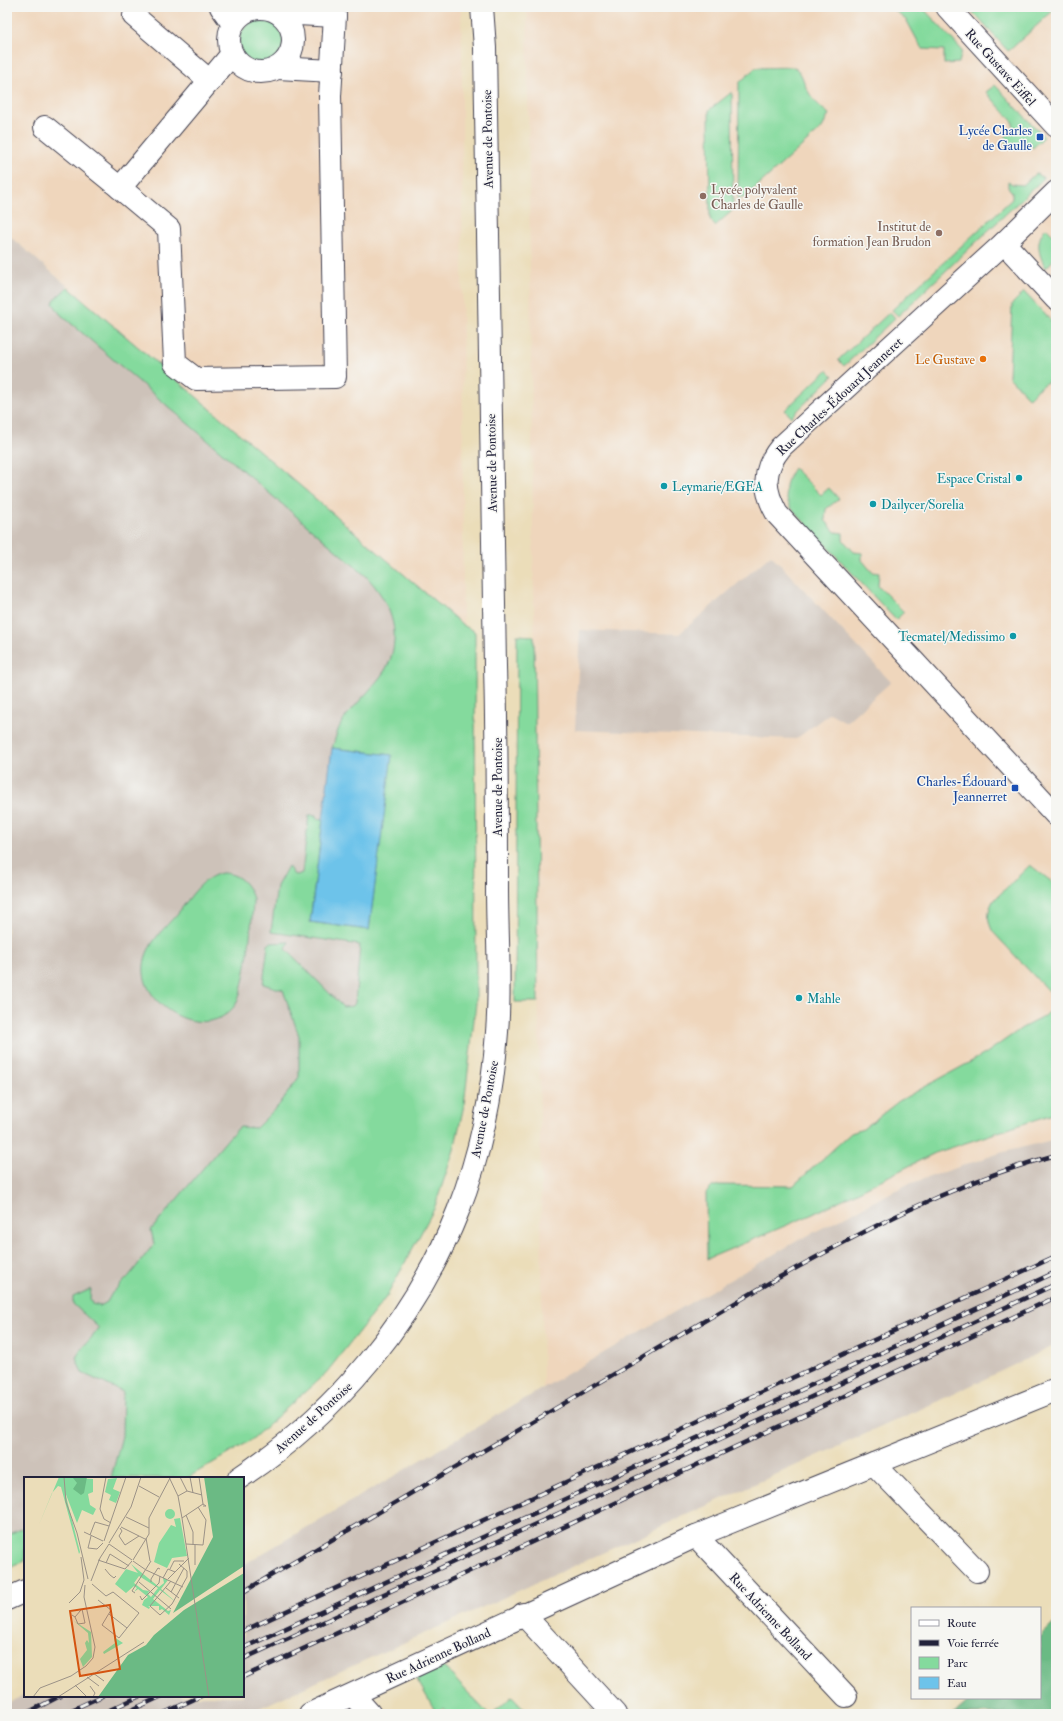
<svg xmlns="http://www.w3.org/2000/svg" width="1063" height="1721" viewBox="0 0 1063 1721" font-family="'IM FELL Double Pica',serif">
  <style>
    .built { fill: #efd6bc }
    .industrial { fill: #cdc2b9 }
    .green { fill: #84da9d; stroke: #537e6c }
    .forest { fill: #6bba84; stroke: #466e60 }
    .water { fill: #6dc3ea; stroke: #487292 }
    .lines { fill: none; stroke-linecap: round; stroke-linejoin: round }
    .minor-casing { stroke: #403e4e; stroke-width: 24 }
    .major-casing { stroke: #403e4e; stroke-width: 24 }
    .minor { stroke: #fff; stroke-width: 22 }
    .major { stroke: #fff; stroke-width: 22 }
    .rail-casing { stroke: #22223b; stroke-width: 4.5 }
    .rail { stroke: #f6f6f2; stroke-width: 3; stroke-dasharray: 9; stroke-linecap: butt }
    .transit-dot { fill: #1a4fb4; stroke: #f6f6f2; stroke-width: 1.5 }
    .education-dot { fill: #8d6e63; stroke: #f6f6f2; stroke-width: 1.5 }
    .food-dot { fill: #e8710a; stroke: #f6f6f2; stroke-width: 1.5 }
    .culture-dot { fill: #0f9aa8; stroke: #f6f6f2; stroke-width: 1.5 }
    .labels { text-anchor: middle; stroke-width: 3; stroke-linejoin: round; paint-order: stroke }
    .street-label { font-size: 13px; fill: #22223b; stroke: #f6f6f2 }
    .transit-label { font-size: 13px; fill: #164399; stroke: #f6f6f2; text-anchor: end }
    .education-label { font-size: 13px; fill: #785e54; stroke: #f6f6f2; text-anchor: start }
    .food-label { font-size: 13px; fill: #c56008; stroke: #f6f6f2; text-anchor: end }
    .culture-label { font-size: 13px; fill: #0d838f; stroke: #f6f6f2; text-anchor: start }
    .inset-road { fill: none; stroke: #9b9287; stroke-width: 1 }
    .view { fill: #d45411; fill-opacity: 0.15; stroke: #d45411; stroke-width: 2 }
    .inset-edge { fill: none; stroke: #22223b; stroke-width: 2 }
  </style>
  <rect width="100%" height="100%" fill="#f6f6f2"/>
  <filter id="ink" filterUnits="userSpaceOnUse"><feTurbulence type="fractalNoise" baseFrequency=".025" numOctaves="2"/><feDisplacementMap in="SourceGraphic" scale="8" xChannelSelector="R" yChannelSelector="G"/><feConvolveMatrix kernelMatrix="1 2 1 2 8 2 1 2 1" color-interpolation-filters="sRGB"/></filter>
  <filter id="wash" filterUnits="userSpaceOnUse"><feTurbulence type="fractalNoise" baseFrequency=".012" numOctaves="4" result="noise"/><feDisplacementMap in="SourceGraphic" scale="16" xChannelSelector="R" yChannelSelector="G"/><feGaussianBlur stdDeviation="0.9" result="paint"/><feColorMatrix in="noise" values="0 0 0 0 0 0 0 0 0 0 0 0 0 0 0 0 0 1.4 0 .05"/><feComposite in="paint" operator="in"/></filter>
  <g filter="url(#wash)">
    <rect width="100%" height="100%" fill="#ebddb9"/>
    <g class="built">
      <path d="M 7,7 L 461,7 L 462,53 L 463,625 L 7,234 Z"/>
      <path d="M 527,7 L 1056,7 L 1056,1139 L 1000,1153 L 906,1185 L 797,1241 L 543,1388 Z"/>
    </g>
    <g class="industrial">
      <path d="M 7,234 L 463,625 L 464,792 L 172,1478 L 25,1478 L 25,1555 L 7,1564 Z"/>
      <path d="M 771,555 L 891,682 L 846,722 L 830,713 L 796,739 L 575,730 L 580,630 L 679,634 Z"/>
      <path d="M 1056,1139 L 1056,1345 L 934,1403 L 246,1714 L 7,1714 L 7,1704 L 25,1694 L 25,1696 L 243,1696 L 243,1565 L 543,1388 L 797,1241 L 906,1185 L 1000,1153 Z"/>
    </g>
    <g class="green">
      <path d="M 891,7 L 922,7 L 962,50 L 959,63 L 944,64 L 944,50 L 922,49 L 907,21 Z"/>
      <path d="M 968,7 L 1056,7 L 1056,8 L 1011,49 L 1008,51 Z"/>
      <circle cx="261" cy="42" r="22"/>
      <path d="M 794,67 C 804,74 802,81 808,91 C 813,100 820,107 829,114 L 822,128 L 744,198 L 738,198 L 739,83 L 755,68 Z"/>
      <path d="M 995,85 L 1044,137 L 1033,148 C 1025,141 1015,143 1006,147 L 1005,137 L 1013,130 L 1013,122 L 986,92 Z"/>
      <path d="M 732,92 L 733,210 L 715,226 L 710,219 L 709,110 Z"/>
      <path d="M 1036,173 L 1044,178 L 898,316 L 892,310 L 1012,199 L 1012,192 L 1008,187 L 1008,181 L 1012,184 L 1023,185 Z"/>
      <path d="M 1046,228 L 1056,238 L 1056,257 L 1046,268 C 1038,254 1035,240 1046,228 Z"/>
      <path d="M 68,287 L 463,625 L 475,632 L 476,1003 L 464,1105 L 454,1150 L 434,1209 L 387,1296 L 326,1373 L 250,1441 L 187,1478 L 111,1478 L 122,1436 L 123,1392 L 82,1373 L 76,1358 C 81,1346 92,1339 99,1328 L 73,1304 L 73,1297 L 91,1289 L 90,1298 L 92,1304 L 100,1306 L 107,1302 L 112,1293 L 129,1276 L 154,1244 L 151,1230 L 231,1135 L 240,1127 L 256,1128 L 279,1105 L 299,1077 L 299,1036 L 283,990 L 263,984 L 268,945 L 270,943 L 289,942 L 286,949 L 343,1007 L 353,1006 L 355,1003 L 360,945 L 271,932 L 277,886 L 288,866 L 293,874 L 297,875 L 302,873 L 309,815 L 316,815 L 316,818 L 323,819 L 310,922 L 369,930 L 391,755 L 332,748 C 335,740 337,730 342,722 C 348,712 364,697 372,687 C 377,681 384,673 388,665 C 403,631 389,601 366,576 L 60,314 L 53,303 L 57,297 Z"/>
      <path d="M 1024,292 L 1056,326 L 1056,381 C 1045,379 1036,391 1029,398 L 1009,377 L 1012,304 Z"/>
      <path d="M 890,312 L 895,318 L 844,366 L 838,360 Z"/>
      <path d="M 827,370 L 833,376 L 791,417 L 785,410 Z"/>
      <path d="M 794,468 L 821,495 L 829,488 L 839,499 L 826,509 L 825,520 L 835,532 L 843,533 L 843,540 L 854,552 L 862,553 L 862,560 L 872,572 L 879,573 L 878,586 L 904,612 L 896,620 L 791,508 C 782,493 785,482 794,468 Z"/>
      <path d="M 517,635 L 534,636 L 538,1002 L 515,1002 Z"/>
      <path d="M 1030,865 L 1056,885 L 1056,1113 L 935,1153 L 813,1214 L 707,1259 L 706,1193 L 712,1187 L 719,1185 L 793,1186 L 851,1133 L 863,1129 L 899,1101 L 985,1054 L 1022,1028 L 1045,1016 L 1050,1011 L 1053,1005 L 1053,999 L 1050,993 L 993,932 C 987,921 987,912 993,901 Z"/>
      <path d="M 222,873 C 238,873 249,884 253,899 C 253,918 245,991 236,1004 C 208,1045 139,1007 144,965 C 146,944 165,928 178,913 C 190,898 202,877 222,873 Z"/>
      <path d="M 25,1527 L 25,1561 L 7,1569 L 7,1535 Z"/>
      <path d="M 443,1666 L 488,1714 L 448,1714 L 443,1708 L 437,1714 L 416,1678 Z"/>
      <path d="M 512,1697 L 528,1714 L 493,1714 L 510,1698 Z"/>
    </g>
    <path class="forest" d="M 1056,1621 L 1056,1714 L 954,1714 L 972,1698 L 1040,1698 L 1040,1637 Z"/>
    <path class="water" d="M 332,748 L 392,755 L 369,930 L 310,922 Z"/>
  </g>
  <g filter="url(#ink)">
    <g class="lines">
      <defs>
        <g id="minor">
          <path d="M 221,7 L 233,24"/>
          <path d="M 947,7 L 1056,126"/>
          <circle cx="261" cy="40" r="32"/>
          <path d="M 279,13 L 335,16"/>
          <path d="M 134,16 L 210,81"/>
          <path d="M 278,68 L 332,71"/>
          <path d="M 45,127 L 120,188 L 232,54"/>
          <path d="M 120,188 L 169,229 L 175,363 L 196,379 L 335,377 L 330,96 L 335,16 L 333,7"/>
          <path d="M 1056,192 L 1004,243 L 781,447 C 762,470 763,489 777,514 L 1056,815"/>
          <path d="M 1004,243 L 1056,299"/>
          <path d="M 874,1464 L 977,1571"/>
          <path d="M 696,1536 L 846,1696"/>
          <path d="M 523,1614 L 615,1714"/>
          <path d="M 353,1695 L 370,1714"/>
          <path d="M 310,1714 L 696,1536 L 1056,1390"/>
        </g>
        <g id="major">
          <path d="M 239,1478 C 336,1414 415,1320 458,1211 C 480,1155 493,1092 497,1032 C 501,985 497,936 497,888 C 497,814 497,740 495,666 C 491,460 489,254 485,48 L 482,7"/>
          <path d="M 7,1599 L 25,1591"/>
        </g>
      </defs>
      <use href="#minor" class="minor-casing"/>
      <use href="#major" class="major-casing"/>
      <use href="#minor" class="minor"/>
      <use href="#major" class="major"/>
      <defs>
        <g id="rail">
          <path d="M 243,1592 L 769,1283 C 861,1232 954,1182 1056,1155"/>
          <path d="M 243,1631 L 1056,1256"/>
          <path d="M 243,1648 L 1056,1272"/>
          <path d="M 243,1659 L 1056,1284"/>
          <path d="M 243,1677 L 1056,1297"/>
          <path d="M 25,1714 L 60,1696"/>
          <path d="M 63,1714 L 102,1696"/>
          <path d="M 101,1714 L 140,1696"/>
          <path d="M 123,1714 L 162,1696"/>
          <path d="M 162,1714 L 201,1696"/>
        </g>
      </defs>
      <use href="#rail" class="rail-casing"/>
      <use href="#rail" class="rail"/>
    </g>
  </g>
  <g class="transit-dot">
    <rect x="1036" y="133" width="8" height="8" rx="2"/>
    <rect x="1011" y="784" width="8" height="8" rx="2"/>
  </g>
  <g class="education-dot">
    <circle cx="703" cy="196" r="4"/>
    <circle cx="939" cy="233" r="4"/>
  </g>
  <circle class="food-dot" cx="983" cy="359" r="4"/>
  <g class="culture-dot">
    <circle cx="1019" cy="478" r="4"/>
    <circle cx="664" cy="486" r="4"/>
    <circle cx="873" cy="504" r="4"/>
    <circle cx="1013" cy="636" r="4"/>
    <circle cx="799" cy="998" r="4"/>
  </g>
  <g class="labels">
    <g class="street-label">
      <text transform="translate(1001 67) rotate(48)" y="5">Rue Gustave Eiffel</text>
      <text transform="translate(487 139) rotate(-91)" y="5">Avenue de Pontoise</text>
      <text transform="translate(839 396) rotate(-43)" y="5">Rue Charles-Édouard Jeanneret</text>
      <text transform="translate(491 463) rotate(-91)" y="5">Avenue de Pontoise</text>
      <text transform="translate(497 787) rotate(-90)" y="5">Avenue de Pontoise</text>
      <text transform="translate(484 1109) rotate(-79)" y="5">Avenue de Pontoise</text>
      <text transform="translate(313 1417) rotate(-42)" y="5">Avenue de Pontoise</text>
      <text transform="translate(771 1616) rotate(47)" y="5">Rue Adrienne Bolland</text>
      <text transform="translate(438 1655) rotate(-25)" y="5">Rue Adrienne Bolland</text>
    </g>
    <g class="transit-label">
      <text x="1032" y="135">Lycée Charles<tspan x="1032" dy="15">de Gaulle</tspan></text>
      <text x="1007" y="786">Charles-Édouard<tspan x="1007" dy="15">Jeannerret</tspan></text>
    </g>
    <g class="education-label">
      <text x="711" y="194">Lycée polyvalent<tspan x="711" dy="15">Charles de Gaulle</tspan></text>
      <text x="931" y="231" text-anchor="end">Institut de<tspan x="931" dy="15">formation Jean Brudon</tspan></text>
    </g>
    <g class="food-label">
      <text x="975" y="364">Le Gustave</text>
    </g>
    <g class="culture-label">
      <text x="1011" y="483" text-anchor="end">Espace Cristal</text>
      <text x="672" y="491">Leymarie/EGEA</text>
      <text x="881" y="509">Dailycer/Sorelia</text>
      <text x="1005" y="641" text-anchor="end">Tecmatel/Medissimo</text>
      <text x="807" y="1003">Mahle</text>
    </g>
  </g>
  <g transform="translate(24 1477)">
    <rect width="220" height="220" fill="#ebddb9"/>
    <path d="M 35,0 L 69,2 L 69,15 L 64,17 L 66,28 L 72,32 L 69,38 L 58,33 L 53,46 L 41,15 L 56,75 L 55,77 L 37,10 L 34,9 L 28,16 L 14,50 ZM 93,1 L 89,12 L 96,15 L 92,26 L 85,23 L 87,18 L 81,15 L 84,2 ZM141 37a5 5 0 1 1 10 0a5 5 0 1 1-10 0ZM 156,41 L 163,79 L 148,81 L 143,91 L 130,85 L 135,66 L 147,48 L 152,50 L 150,42 ZM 107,87 L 135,110 L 140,106 L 139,101 L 144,103 L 137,112 L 153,126 L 136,113 L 129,122 L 144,134 L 147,133 L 145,138 L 138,132 L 136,133 L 135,133 L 135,129 L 124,129 L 126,130 L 125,132 L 118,128 L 120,123 L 124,120 L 114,112 L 110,115 L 113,111 L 110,109 L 102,116 L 91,107 L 102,92 L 114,96 ZM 115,99 L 134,111 L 127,120 L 124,117 L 125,114 L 119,113 L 110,106 ZM 50,144 L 67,155 L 68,180 L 59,190 L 56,182 L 63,173 L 61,166 L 63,163 L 65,166 L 64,156 ZM 90,160 L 99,166 L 80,177 L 79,175 L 91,166 Z" fill="#84da9d" fill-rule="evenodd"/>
    <path d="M 63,0 L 60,16 L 57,18 L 49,12 L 53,6 L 49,1 ZM 180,0 L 220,0 L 220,89 L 149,136 L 189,60 ZM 220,96 L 220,220 L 74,220 L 104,178 L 122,168 L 130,158 L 160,133 Z" fill="#6bba84"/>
    <path class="inset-road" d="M 40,0 L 42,25 L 53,56 L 64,102M 82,0 L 76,32 L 80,42 L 87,46M 145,0 L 154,19 L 158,41 L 185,220M 156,0 L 163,14M 166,0 L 169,16M 175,0 L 179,27 L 182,29 L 179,29M 115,9 L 135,20M 154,19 L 163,14 L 178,18M 162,38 L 169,55 L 169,68M 102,40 L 125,51M 158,41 L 179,27M 97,50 L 121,62M 96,51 L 98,54 L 95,59 L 101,68 L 115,59M 60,55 L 79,64M 66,58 L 71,45 L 85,49M 67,59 L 64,71 L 73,72 L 79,66M 122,61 L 126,84M 80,64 L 102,0M 85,66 L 107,30 L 117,0M 85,67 L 108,83M 162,67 L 179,68 L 182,43 L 174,30M 74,83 L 101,92 L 108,84M 109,83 L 125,57 L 125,41 L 146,1M 109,84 L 122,93 L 159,110M 82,86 L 86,77 L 105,89M 171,88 L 171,68M 81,92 L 86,98 L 90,101 L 92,99M 146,92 L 150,84 L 160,84M 139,101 L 144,92 L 151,95M 144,102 L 165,81M 67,104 L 76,81 L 85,67M 147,104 L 126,129 L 136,138 L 148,127 L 163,100 L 163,94 L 155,87M 115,105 L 147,132M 127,105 L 127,102 L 134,91 L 136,92M 68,107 L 82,119M 142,111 L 155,121M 147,115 L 160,91M 111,116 L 108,114 L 127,84M 116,119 L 118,123 L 135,106 L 136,99M 74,123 L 87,133 L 78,148 L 95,161 L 115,136 L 89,115 L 82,119M 45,126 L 56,115 L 60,103 L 57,80M 85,137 L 103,151M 48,138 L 51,140 L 57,133 L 55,135M 51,140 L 54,147 L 61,146 L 58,132M 69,196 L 80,204M 63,200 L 75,209M 51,208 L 63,220M 66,209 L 71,216 L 69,220M 9,220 L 16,211 L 47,199 L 62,189 L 69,181 L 71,170 L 60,120 L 61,108M 34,220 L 120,165"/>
    <path class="view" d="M 86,128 L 96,192 L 56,199 L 46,134 Z"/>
    <rect width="220" height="220" class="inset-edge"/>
  </g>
  <rect width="1063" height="1721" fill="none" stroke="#f6f6f2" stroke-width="24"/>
  <rect x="911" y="1607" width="130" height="92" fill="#f6f6f2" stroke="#a1a1a9"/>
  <rect x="919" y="1620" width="20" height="6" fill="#ffffff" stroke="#a1a1a9"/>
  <text x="947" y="1627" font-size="12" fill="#22223b">Route</text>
  <rect x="919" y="1640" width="20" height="6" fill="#22223b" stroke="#a1a1a9"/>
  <text x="947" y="1647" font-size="12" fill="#22223b">Voie ferrée</text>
  <rect x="919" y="1657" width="20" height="12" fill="#84da9d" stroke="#a1a1a9"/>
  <text x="947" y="1667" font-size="12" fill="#22223b">Parc</text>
  <rect x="919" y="1677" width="20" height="12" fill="#6dc3ea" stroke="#a1a1a9"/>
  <text x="947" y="1687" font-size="12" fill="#22223b">Eau</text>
</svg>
